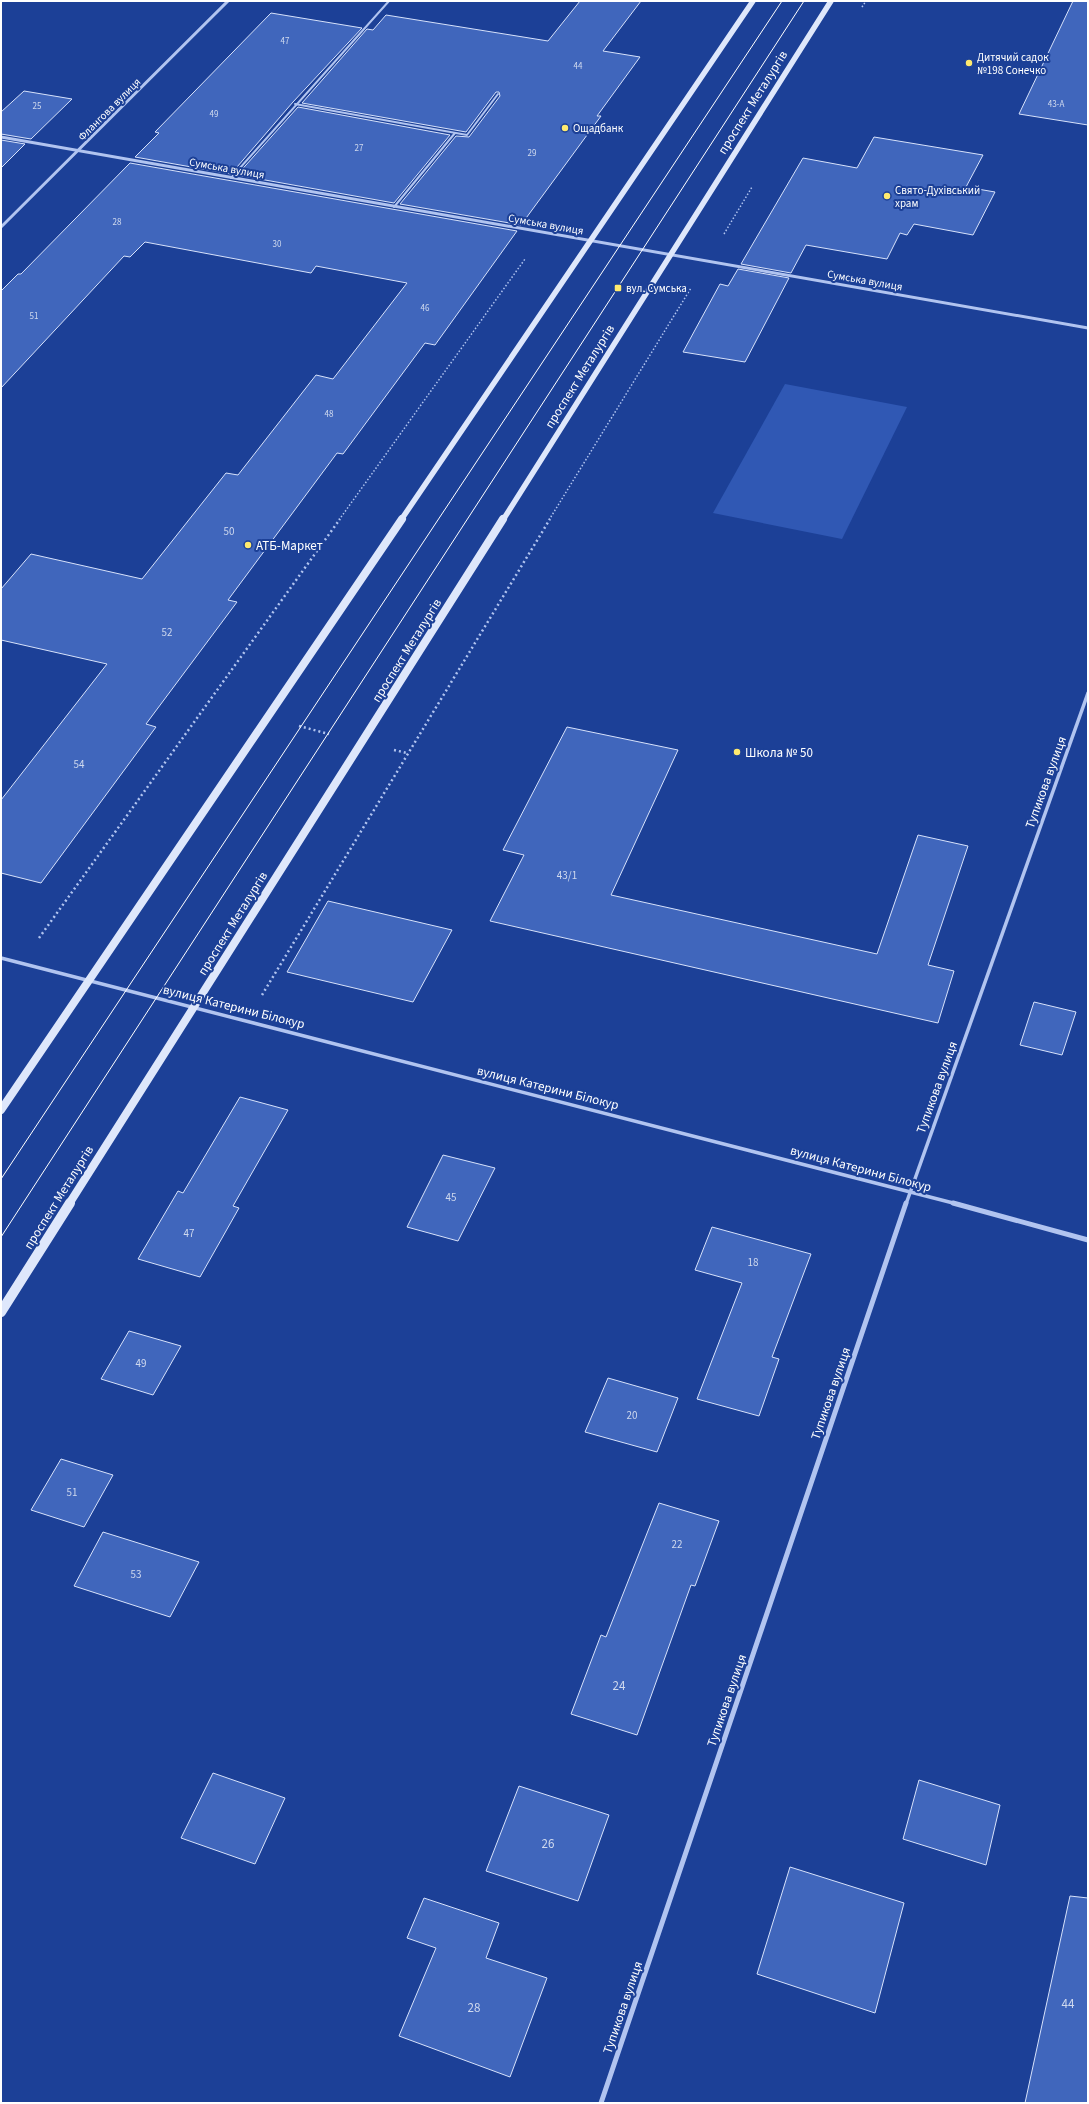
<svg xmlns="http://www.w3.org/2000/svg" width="1089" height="2104" viewBox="0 0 1089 2104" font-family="'Source Sans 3',sans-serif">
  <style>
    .green { fill: #3058b4 }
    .building { fill: #4066bc; stroke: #d7e2fb }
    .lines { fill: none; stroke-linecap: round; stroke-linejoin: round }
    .path-far1 { stroke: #b1c4f0; stroke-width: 1.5; stroke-dasharray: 1.5 2; stroke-linecap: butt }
    .path { stroke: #b1c4f0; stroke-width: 2.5; stroke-dasharray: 2 3; stroke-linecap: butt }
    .lane { stroke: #b1c4f0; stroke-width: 2 }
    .street-far2 { stroke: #b1c4f0; stroke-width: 3 }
    .street-far1 { stroke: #b1c4f0; stroke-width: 3.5 }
    .street { stroke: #b1c4f0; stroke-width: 5 }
    .secondary-far2 { stroke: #dee7fb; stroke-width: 5.5 }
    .secondary-far1 { stroke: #dee7fb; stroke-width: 8 }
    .secondary { stroke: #dee7fb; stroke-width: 10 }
    .tram { stroke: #fff; stroke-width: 1 }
    .poi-dot { fill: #ffea6f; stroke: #1c4097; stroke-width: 1.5 }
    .labels { text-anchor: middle; stroke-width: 4; stroke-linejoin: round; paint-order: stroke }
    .far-number-label { font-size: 9px; fill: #cfd9ee }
    .far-poi-label { font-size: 11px; fill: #fff; stroke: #1c4097; text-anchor: start }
    .far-street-label { font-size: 11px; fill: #fff; stroke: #1c4097 }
    .number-label { font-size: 11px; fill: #cfd9ee }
    .street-label { font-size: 13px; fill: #fff; stroke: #1c4097 }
    .poi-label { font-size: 13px; fill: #fff; stroke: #1c4097; text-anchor: start }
    .near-number-label { font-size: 13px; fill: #cfd9ee }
  </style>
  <rect width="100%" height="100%" fill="#1c4097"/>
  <path class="green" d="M 785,384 L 907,407 L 842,539 L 713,513 Z"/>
  <g class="building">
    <path d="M 580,1 L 641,1 L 603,51 L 640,57 L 597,116 L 601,116 L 521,225 L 400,204 L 456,136 L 469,137 L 500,96 L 499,92 L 496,92 L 466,132 L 302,103 L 367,29 L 373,30 L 386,15 L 548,41 Z"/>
    <path d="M 1073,1 L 1088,1 L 1088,125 L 1019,114 Z"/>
    <path d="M 271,13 L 362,28 L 293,102 L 231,174 L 135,157 L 159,133 L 155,132 Z"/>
    <path d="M 24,91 L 72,99 L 31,139 L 1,134 L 1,112 Z"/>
    <path d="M 298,107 L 450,135 L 394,203 L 237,175 Z"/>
    <path d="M 874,137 L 983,155 L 966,187 L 995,192 L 973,235 L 914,224 L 907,235 L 900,233 L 887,259 L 806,245 L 791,273 L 741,264 L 803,158 L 857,168 Z"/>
    <path d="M 1,140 L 25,144 L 1,168 Z"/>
    <path d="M 130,163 L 517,231 L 435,345 L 425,343 L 343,454 L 337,453 L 228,600 L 237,602 L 146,724 L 156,727 L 41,883 L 1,873 L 1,800 L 107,664 L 1,640 L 1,589 L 31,554 L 142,579 L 226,473 L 238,475 L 316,375 L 333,379 L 407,283 L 316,266 L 311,273 L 145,242 L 130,257 L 124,256 L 1,388 L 1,291 L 18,274 L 21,274 Z"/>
    <path d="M 738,269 L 789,278 L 745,362 L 683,352 L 720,284 L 728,286 Z"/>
    <path d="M 567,727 L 678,750 L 611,895 L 877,954 L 918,835 L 968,846 L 928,965 L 954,971 L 938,1023 L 490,921 L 524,855 L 503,850 Z"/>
    <path d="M 328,901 L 452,930 L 413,1002 L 287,972 Z"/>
    <path d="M 1034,1002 L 1076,1012 L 1062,1055 L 1020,1045 Z"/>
    <path d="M 240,1097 L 288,1110 L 233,1206 L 239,1208 L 200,1277 L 138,1259 L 178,1191 L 183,1193 Z"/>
    <path d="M 443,1155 L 495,1168 L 458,1241 L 407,1227 Z"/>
    <path d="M 712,1227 L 811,1254 L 772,1357 L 779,1359 L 759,1416 L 697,1399 L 742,1283 L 695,1270 Z"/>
    <path d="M 129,1331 L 181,1346 L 153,1395 L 101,1379 Z"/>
    <path d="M 608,1378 L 678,1398 L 657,1452 L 585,1432 Z"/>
    <path d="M 61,1459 L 113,1475 L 84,1527 L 31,1510 Z"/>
    <path d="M 659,1503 L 719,1521 L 695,1586 L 691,1585 L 637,1735 L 571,1714 L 601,1635 L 606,1637 Z"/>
    <path d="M 103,1532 L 199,1562 L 170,1617 L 74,1586 Z"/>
    <path d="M 213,1773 L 285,1798 L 255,1864 L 181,1838 Z"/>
    <path d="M 919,1780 L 1000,1805 L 986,1865 L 903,1839 Z"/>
    <path d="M 519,1786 L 609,1815 L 578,1901 L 486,1871 Z"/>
    <path d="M 790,1867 L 904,1903 L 875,2013 L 757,1974 Z"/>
    <path d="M 1070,1896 L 1088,1898 L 1088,2103 L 1025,2103 Z"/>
    <path d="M 424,1898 L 499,1923 L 486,1958 L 547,1978 L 510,2077 L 399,2036 L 436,1948 L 407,1938 Z"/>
  </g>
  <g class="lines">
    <g class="path-far1">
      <path d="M 862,7 L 866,1"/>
      <path d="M 724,234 L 752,187"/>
      <path d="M 339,520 L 525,259"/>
      <path d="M 549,520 L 691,288"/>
    </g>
    <g class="path">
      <path d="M 299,726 L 329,734"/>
      <path d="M 394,750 L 407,753"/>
      <path d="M 39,938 L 340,519"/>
      <path d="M 262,995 L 550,519"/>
    </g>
    <g class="lane">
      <path d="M 295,104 L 467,135 L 498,94"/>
      <path d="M 231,178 L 389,1"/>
      <path d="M 394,207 L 455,133"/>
    </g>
    <g class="street-far2">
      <path d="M 1,137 L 1088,328"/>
      <path d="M 1,227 L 228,1"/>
    </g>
    <g class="street-far1">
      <path d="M 1,958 L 957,1204"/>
      <path d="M 906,1204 L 1088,693"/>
    </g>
    <g class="street">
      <path d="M 953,1203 L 1088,1240"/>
      <path d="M 601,2103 L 906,1203"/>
    </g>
    <g class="secondary-far2">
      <path d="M 401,520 L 753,1"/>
      <path d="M 503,520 L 831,1"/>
    </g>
    <g class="secondary-far1">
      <path d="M 1,1110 L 402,519"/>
      <path d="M 69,1204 L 503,519"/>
    </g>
    <path class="secondary" d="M 1,1312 L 70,1203"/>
    <g class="tram">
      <path d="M 1,1179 L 782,1"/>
      <path d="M 1,1237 L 804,1"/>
    </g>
  </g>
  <g class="poi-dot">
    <circle cx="969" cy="63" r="4"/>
    <circle cx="565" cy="128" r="4"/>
    <circle cx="887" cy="196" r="4"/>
    <rect x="614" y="284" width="8" height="8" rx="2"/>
    <circle cx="248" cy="545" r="4"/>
    <circle cx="737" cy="752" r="4"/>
  </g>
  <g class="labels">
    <g class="far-number-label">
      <text x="285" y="44">47</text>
      <text x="578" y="69">44</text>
      <text x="1056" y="107">43-А</text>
      <text x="37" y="109">25</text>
      <text x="214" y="117">49</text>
      <text x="359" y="151">27</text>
      <text x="532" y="156">29</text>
      <text x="117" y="225">28</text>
      <text x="277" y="247">30</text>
      <text x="425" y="311">46</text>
      <text x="34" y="319">51</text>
      <text x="329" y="417">48</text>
    </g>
    <g class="far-poi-label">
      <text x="977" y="61">Дитячий садок<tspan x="977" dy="13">№198 Сонечко</tspan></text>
      <text x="573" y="132">Ощадбанк</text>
      <text x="895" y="194">Свято-Духівський<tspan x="895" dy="13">храм</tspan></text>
      <text x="626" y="292">вул. Сумська</text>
    </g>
    <g class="far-street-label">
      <text transform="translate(109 109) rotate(-45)" y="4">Флангова вулиця</text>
      <text transform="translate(227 168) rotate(10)" y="4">Сумська вулиця</text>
      <text transform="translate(546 224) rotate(10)" y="4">Сумська вулиця</text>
      <text transform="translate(865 280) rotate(10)" y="4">Сумська вулиця</text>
    </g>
    <g class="number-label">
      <text x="229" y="535">50</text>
      <text x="167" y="636">52</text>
      <text x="79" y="768">54</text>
      <text x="567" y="879">43/1</text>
      <text x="451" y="1201">45</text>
      <text x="189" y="1237">47</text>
      <text x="753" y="1266">18</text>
      <text x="141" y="1367">49</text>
      <text x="632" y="1419">20</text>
      <text x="72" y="1496">51</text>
      <text x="677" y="1548">22</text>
      <text x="136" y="1578">53</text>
    </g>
    <g class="street-label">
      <text transform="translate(752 102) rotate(-58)" y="5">проспект Металургів</text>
      <text transform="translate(579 376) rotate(-58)" y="5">проспект Металургів</text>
      <text transform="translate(406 650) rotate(-58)" y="5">проспект Металургів</text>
      <text transform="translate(1045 782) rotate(-70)" y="5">Тупикова вулиця</text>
      <text transform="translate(232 923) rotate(-58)" y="5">проспект Металургів</text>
      <text transform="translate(234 1006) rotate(14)" y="5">вулиця Катерини Білокур</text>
      <text transform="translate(548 1087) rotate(14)" y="5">вулиця Катерини Білокур</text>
      <text transform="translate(936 1087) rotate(-70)" y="5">Тупикова вулиця</text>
      <text transform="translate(861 1168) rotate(15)" y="5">вулиця Катерини Білокур</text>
      <text transform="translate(58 1197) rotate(-58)" y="5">проспект Металургів</text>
      <text transform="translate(830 1393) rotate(-71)" y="5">Тупикова вулиця</text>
      <text transform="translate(726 1700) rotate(-71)" y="5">Тупикова вулиця</text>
      <text transform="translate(622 2007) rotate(-71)" y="5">Тупикова вулиця</text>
    </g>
    <g class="poi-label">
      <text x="256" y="550">АТБ-Маркет</text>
      <text x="745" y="757">Школа № 50</text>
    </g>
    <g class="near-number-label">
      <text x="619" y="1690">24</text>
      <text x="548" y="1848">26</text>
      <text x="1068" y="2008">44</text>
      <text x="474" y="2012">28</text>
    </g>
  </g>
  <rect width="1089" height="2104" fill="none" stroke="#ffffff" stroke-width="4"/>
</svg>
